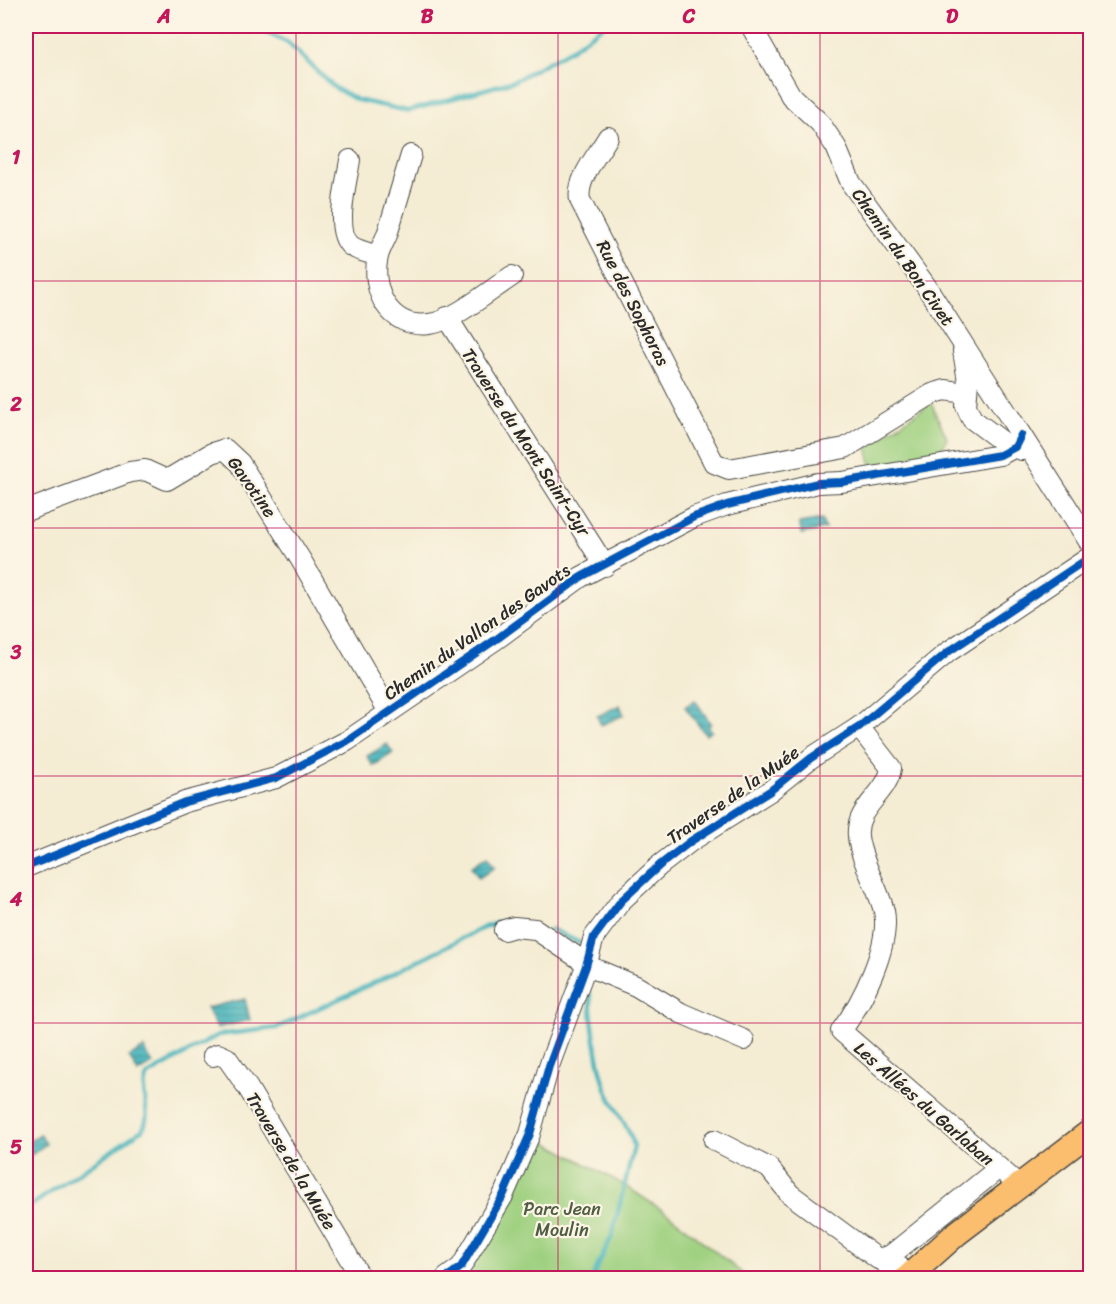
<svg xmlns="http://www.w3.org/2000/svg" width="1116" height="1304" viewBox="0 0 1116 1304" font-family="Sriracha,sans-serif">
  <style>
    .park { fill: #9fd080; stroke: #657e56; stroke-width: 1.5 }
    .water { fill: url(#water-rules); stroke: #386f73; stroke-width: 1.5 }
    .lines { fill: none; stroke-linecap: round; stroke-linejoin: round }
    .stream { stroke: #44b3bb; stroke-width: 4.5 }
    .minor-casing { stroke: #494844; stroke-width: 22 }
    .major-casing { stroke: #494844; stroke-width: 27 }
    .minor { stroke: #fff; stroke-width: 20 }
    .major { stroke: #fbbd6e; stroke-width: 24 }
    .cycleway-casing { stroke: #fcf5e5; stroke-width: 11 }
    .cycleway { stroke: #0057b8; stroke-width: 8 }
    .grid { fill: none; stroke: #c2185b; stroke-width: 1.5; stroke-opacity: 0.55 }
    .labels { text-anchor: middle; stroke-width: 4.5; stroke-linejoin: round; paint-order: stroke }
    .street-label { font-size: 18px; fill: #2b2b2b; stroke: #fcf5e5 }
    .park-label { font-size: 18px; fill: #4e5d44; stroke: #fcf5e5 }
    .neatline { fill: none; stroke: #c2185b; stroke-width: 2 }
    .grid-label { font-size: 20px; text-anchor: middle; font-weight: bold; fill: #c2185b }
  </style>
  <defs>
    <pattern id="water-rules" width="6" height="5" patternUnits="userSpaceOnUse" patternTransform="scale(1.5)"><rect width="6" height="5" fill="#44b3bb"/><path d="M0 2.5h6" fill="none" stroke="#399298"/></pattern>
  </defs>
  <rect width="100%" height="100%" fill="#fcf5e5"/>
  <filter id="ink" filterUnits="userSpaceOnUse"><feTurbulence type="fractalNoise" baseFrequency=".0167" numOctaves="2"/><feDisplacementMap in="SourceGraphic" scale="12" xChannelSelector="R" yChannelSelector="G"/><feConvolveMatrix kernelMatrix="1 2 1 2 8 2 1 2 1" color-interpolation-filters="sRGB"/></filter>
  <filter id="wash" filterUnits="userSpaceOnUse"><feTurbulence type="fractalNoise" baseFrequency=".008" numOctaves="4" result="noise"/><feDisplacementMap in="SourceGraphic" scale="24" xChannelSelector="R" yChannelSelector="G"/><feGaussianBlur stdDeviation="1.35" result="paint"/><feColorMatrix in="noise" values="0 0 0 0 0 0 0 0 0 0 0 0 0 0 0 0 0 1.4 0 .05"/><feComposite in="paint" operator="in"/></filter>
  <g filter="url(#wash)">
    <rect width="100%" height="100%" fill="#f4ecd3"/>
    <g class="park">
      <path d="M 931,403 L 947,438 L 940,452 L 872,468 L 867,447 Z"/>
      <path d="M 533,1135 L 624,1185 L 670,1215 L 748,1278 L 455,1278 Z"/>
    </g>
    <g class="water">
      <path d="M 822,519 L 825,529 L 802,534 L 799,523 Z"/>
      <path d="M 695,700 L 711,724 L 708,726 L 712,731 L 706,735 L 685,707 Z"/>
      <path d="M 620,705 L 624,715 L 601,725 L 597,716 Z"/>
      <path d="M 387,744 L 393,753 L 373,766 L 367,756 Z"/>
      <path d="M 487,856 L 495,867 L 479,878 L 471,867 Z"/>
      <path d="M 245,999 L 250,1020 L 217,1028 L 206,1008 Z"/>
      <path d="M 144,1048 L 153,1064 L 138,1073 L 129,1057 Z"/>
      <path d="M 40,1134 L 46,1144 L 26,1159 L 26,1143 Z"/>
    </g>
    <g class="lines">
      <g class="stream">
        <path d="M 253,26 L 288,43 L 335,88 L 357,100 L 408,111 L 514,81 L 570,50 L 603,26"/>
        <path d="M 551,929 L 582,944"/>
        <path d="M 590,994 C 591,1020 598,1067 607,1091 C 615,1111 629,1125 634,1146 L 612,1236 L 592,1278"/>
        <path d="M 26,1209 L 142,1130 C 154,1113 137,1093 148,1075 L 218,1035 L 276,1028 L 380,980 L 487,926 L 502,922"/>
      </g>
    </g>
  </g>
  <g filter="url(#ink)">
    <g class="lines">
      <defs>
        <g id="minor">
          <path d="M 751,26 L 791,96 L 820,123 L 836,147 L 851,183 L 926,286 L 1090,543"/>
          <path d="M 608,137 C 598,155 576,179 580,200 L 714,463 L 729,469 L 845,448 L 932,394 L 945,390 L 966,393"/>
          <path d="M 411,155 C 403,182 395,208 387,235 C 384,242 380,249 378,256 C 370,291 390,329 429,324 C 452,322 492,289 512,276"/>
          <path d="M 350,160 C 347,181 333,231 351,246 C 358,251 370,253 378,256"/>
          <path d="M 447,317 L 605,566"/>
          <path d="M 963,351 L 968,381 L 966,406 L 972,419 L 1007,445 L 1022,450"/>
          <path d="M 26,511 L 130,472 L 145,470 L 167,480 L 212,453 L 225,449 L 240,463 L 301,560 L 389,712"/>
          <path d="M 859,727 L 891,768 C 888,794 855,807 858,836 C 860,860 878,887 884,911 C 891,946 861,1004 841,1031 L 1020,1186"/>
          <path d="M 26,867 L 185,802 L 276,778 L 347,741 L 498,638 L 581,577 L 694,517 L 727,505 L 818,483 L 842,482 L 1000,455 L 1015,447 L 1021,435"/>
          <path d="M 504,930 L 514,927 L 535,929 L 595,969 L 636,986 L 681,1013 L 744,1040"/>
          <path d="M 213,1056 L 218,1054 L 227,1058 L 248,1088 L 361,1278"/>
          <path d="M 714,1140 L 769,1168 L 790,1194 L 878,1259 L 891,1255 L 999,1168"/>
          <path d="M 886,1258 L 897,1264 L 907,1278 C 897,1274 885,1270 886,1258 Z"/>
          <path d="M 446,1278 L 461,1267 L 503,1196 L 530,1134 L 549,1066 L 586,966 L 594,937 L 621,901 L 660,865 L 691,841 L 770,791 L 811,758 L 859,727 L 948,652 L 1090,557"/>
        </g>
        <path id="major" d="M 907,1278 L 956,1234 L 1090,1132"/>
      </defs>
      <use href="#minor" class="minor-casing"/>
      <use href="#major" class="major-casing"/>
      <use href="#minor" class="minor"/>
      <use href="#major" class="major"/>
      <defs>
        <g id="cycleway">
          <path d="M 26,867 L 185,802 L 276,778 L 347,741 L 498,638 L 581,577 L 694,517 L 727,505 L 818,483 L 842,482 L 1000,455 L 1015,447 L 1021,435"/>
          <path d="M 446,1278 L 461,1267 L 503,1196 L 530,1134 L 549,1066 L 586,966 L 594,937 L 621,901 L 660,865 L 691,841 L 770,791 L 811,758 L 859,727 L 948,652 L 1090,557"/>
        </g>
      </defs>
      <use href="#cycleway" class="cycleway-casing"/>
      <use href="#cycleway" class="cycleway"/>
    </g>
  </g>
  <path class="grid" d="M 296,26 L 296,1278M 558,26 L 558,1278M 820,26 L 820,1278M 26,281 L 1090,281M 26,528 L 1090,528M 26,776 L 1090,776M 26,1023 L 1090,1023"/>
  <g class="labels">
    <g class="street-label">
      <text transform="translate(903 257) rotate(55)" y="6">Chemin du Bon Civet</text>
      <text transform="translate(633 303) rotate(63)" y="6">Rue des Sophoras</text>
      <text transform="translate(526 442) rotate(57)" y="6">Traverse du Mont Saint-Cyr</text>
      <text transform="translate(252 487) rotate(55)" y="6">Gavotine</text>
      <text transform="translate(477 632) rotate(-35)" y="6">Chemin du Vallon des Gavots</text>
      <text transform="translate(733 795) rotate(-35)" y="6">Traverse de la Muée</text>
      <text transform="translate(924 1104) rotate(41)" y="6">Les Allées du Garlaban</text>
      <text transform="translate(291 1161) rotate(59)" y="6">Traverse de la Muée</text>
    </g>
    <g class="park-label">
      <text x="562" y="1215">Parc Jean<tspan x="562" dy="21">Moulin</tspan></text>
    </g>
  </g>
  <rect width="1116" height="1304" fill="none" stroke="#fcf5e5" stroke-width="66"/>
  <rect x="33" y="33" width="1050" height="1238" class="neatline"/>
  <g class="grid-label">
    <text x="164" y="23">A</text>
    <text x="427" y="23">B</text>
    <text x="689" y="23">C</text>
    <text x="952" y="23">D</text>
    <text x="16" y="164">1</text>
    <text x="16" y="411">2</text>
    <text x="16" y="659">3</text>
    <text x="16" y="906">4</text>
    <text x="16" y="1154">5</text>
  </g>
</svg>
